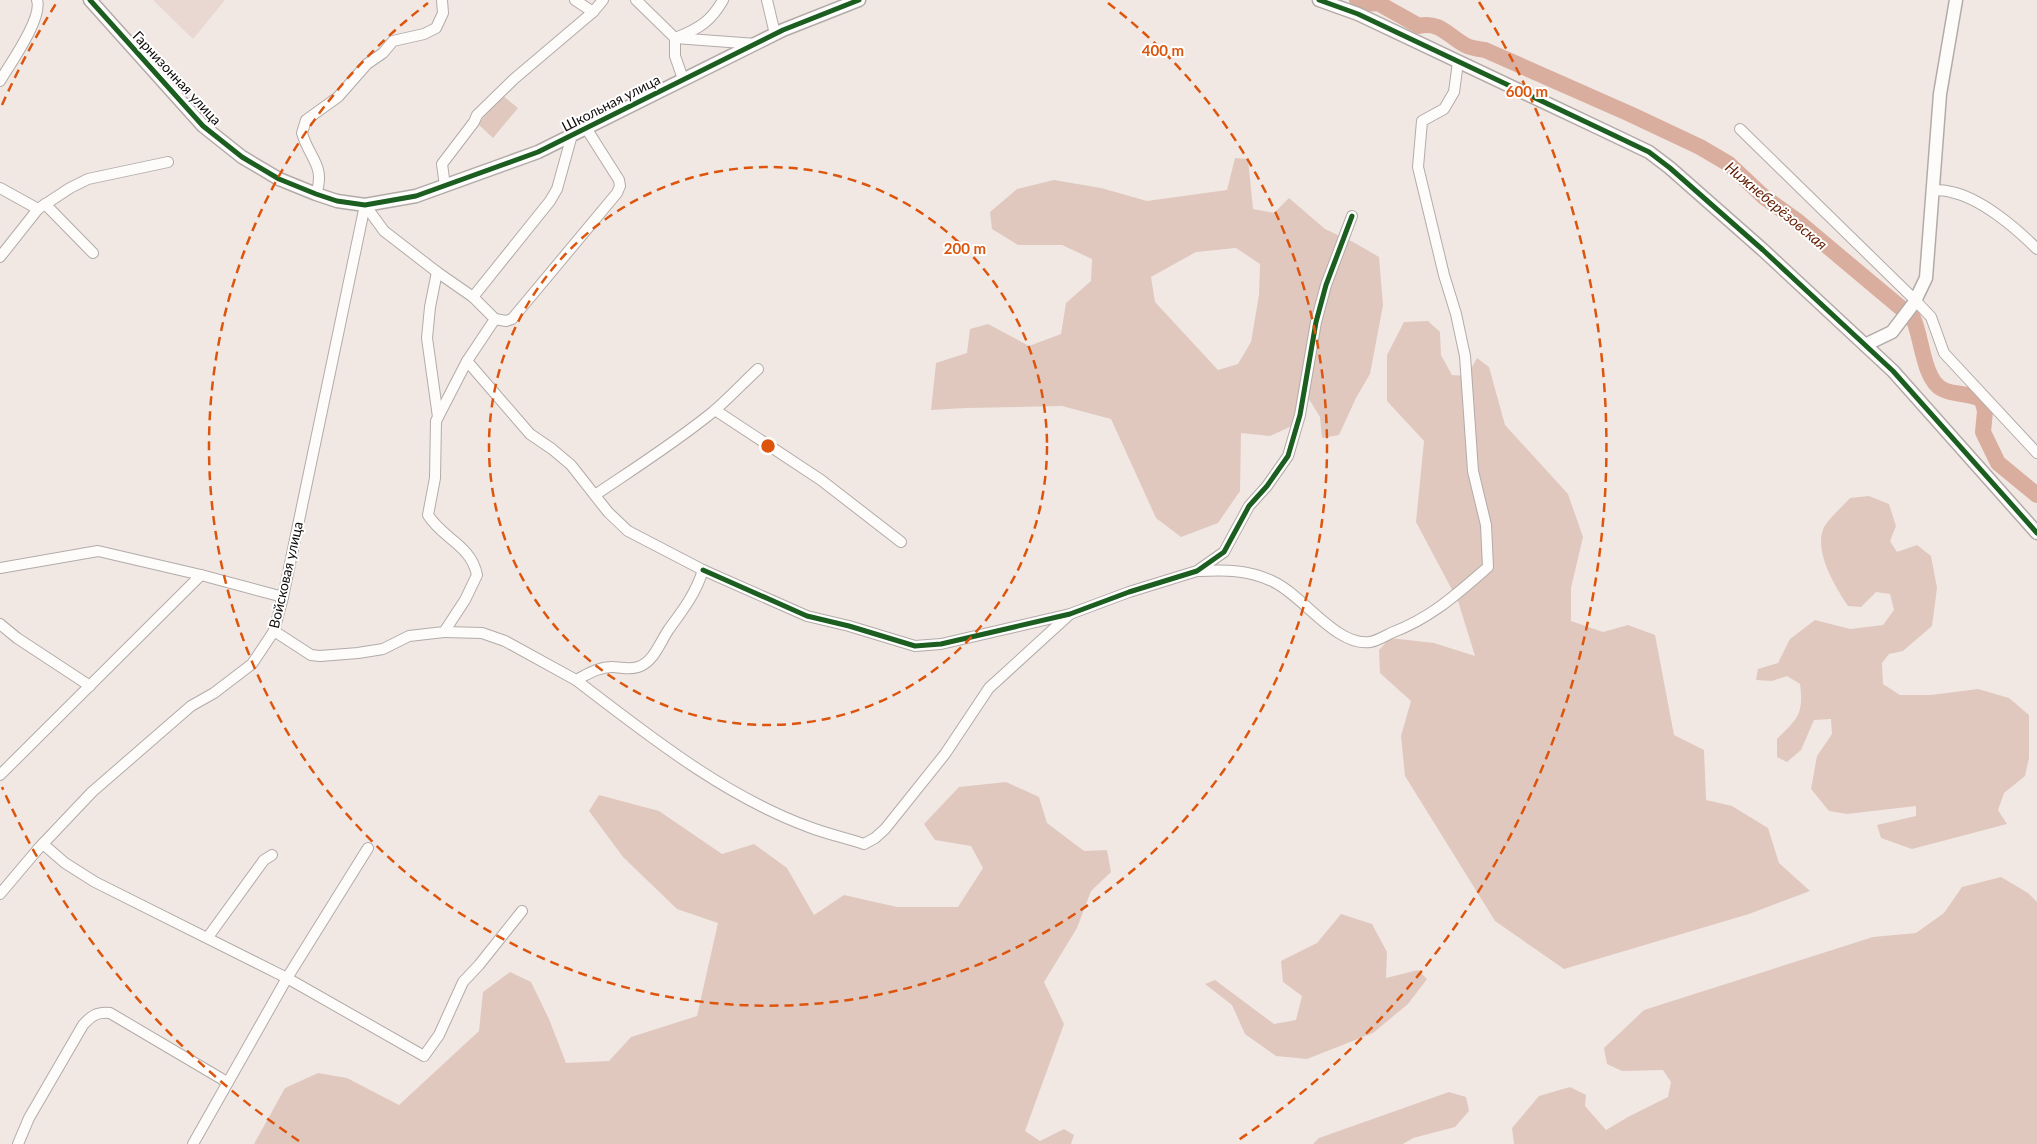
<svg xmlns="http://www.w3.org/2000/svg" width="2037" height="1144" viewBox="0 0 2037 1144" font-family="Lato,sans-serif">
  <style>
    .built { fill: #e9d7d2 }
    .green { fill: #e0c8bf; fill-rule: evenodd }
    .lines { fill: none; stroke-linecap: round; stroke-linejoin: round }
    .river { stroke: #daae9f; stroke-width: 16 }
    .minor-casing { stroke: #b2aba8; stroke-width: 12 }
    .tertiary-casing { stroke: #b2aba8; stroke-width: 15 }
    .minor { stroke: #fdfcfb; stroke-width: 10 }
    .tertiary { stroke: #fdfcfb; stroke-width: 12 }
    .cycleway-casing { stroke: #fff; stroke-width: 8 }
    .cycleway { stroke: #1b5e20; stroke-width: 5 }
    .ring { fill: none; stroke: #dd550c; stroke-width: 2.5; stroke-dasharray: 9 6 }
    .labels { text-anchor: middle; stroke-width: 4; stroke-linejoin: round; paint-order: stroke }
    .street-label { font-size: 14px; fill: #0f0a08; stroke: #fff }
    .water-label { font-size: 15px; font-style: italic; fill: #641d02; stroke: #fff }
    .centre { fill: #dd550c; stroke: #fff; stroke-width: 2.5 }
    .ring-label { font-size: 15px; text-anchor: middle; font-weight: bold; fill: #dd550c; stroke: #fff; stroke-width: 4; stroke-linejoin: round; paint-order: stroke }
  </style>
  <rect width="100%" height="100%" fill="#f1e8e4"/>
  <path class="built" d="M 153,0 L 225,0 L 193,39 Z"/>
  <g class="green">
    <path d="M 502,95 L 518,108 L 493,138 L 478,124 Z"/>
    <path d="M 1235,158 L 1248,159 L 1253,209 L 1274,213 L 1289,198 L 1325,229 L 1355,243 L 1379,257 L 1383,305 L 1370,374 L 1356,398 L 1339,435 L 1322,438 L 1320,417 L 1301,386 L 1294,425 L 1270,436 L 1241,433 L 1240,491 L 1218,523 L 1181,537 L 1156,518 L 1111,419 L 1062,406 L 966,408 L 931,410 L 936,363 L 967,353 L 970,329 L 988,324 L 1029,346 L 1061,334 L 1066,303 L 1091,281 L 1092,259 L 1062,245 L 1018,245 L 992,229 L 990,212 L 1017,189 L 1054,180 L 1101,188 L 1147,201 L 1227,190 ZM 1236,248 L 1260,264 L 1259,295 L 1251,342 L 1238,364 L 1218,370 L 1155,302 L 1151,277 L 1196,252 Z"/>
    <path d="M 1428,321 L 1440,332 L 1441,355 L 1452,375 L 1467,376 L 1477,358 L 1489,367 L 1505,425 L 1568,494 L 1583,537 L 1571,588 L 1571,621 L 1603,632 L 1628,625 L 1655,635 L 1674,735 L 1704,750 L 1706,800 L 1732,806 L 1768,828 L 1779,863 L 1810,891 L 1749,914 L 1564,969 L 1495,921 L 1405,776 L 1401,736 L 1411,701 L 1380,673 L 1379,650 L 1390,638 L 1434,643 L 1475,656 L 1458,601 L 1416,522 L 1424,441 L 1387,401 L 1387,355 L 1404,322 Z"/>
    <path d="M 1869,496 L 1889,504 L 1896,526 L 1890,541 L 1897,552 L 1917,545 L 1931,556 L 1937,588 L 1932,626 L 1903,651 L 1889,654 L 1882,663 L 1883,684 L 1900,695 L 1931,695 L 1978,689 L 2009,698 L 2029,715 L 2029,758 L 2025,776 L 2004,793 L 1998,810 L 2007,824 L 1912,849 L 1881,838 L 1877,825 L 1916,816 L 1916,806 L 1847,814 L 1829,811 L 1811,789 L 1817,756 L 1832,734 L 1831,719 L 1814,720 L 1801,750 L 1787,762 L 1777,757 L 1777,739 C 1797,719 1804,715 1800,684 L 1787,676 L 1772,681 L 1756,680 L 1758,669 L 1778,663 L 1790,639 L 1815,620 L 1850,629 L 1883,625 L 1894,610 L 1890,594 L 1876,592 L 1861,607 L 1848,606 C 1835,586 1813,551 1824,527 C 1830,517 1842,507 1850,498 Z"/>
    <path d="M 1006,782 L 1039,797 L 1047,823 L 1084,851 L 1107,850 L 1111,872 L 1091,891 L 1077,928 L 1044,982 L 1064,1024 L 1025,1131 L 1040,1141 L 1064,1129 L 1074,1135 L 1071,1144 L 254,1144 L 285,1088 L 318,1073 L 347,1078 L 399,1105 L 479,1031 L 483,992 L 510,972 L 531,982 L 549,1019 L 566,1063 L 609,1061 L 631,1037 L 697,1016 L 718,923 L 677,909 L 623,857 L 589,811 L 599,795 L 659,811 L 722,854 L 754,844 L 787,868 L 814,915 L 844,895 L 897,907 L 958,907 L 983,868 L 971,846 L 935,840 L 924,824 L 959,787 Z"/>
    <path d="M 2001,877 L 2028,893 L 2037,902 L 2037,1144 L 1514,1144 L 1512,1128 L 1539,1096 L 1570,1087 L 1586,1095 L 1585,1106 L 1606,1130 L 1628,1117 L 1668,1097 L 1671,1082 L 1663,1070 L 1622,1071 L 1607,1064 L 1604,1048 L 1644,1010 L 1873,937 L 1916,933 L 1944,913 L 1962,887 Z"/>
    <path d="M 1341,914 L 1372,924 L 1387,952 L 1386,978 L 1418,970 L 1427,979 L 1408,1004 L 1373,1033 L 1307,1059 L 1276,1056 L 1245,1034 L 1232,1005 L 1205,984 L 1215,980 L 1274,1024 L 1296,1020 L 1302,996 L 1283,982 L 1281,961 L 1317,943 Z"/>
    <path d="M 1449,1092 L 1466,1097 L 1469,1111 L 1455,1127 L 1413,1138 L 1403,1144 L 1313,1144 L 1319,1138 Z"/>
  </g>
  <g class="lines">
    <path class="river" d="M 1357,0 L 1364,4 L 1378,3 L 1419,26 C 1440,21 1448,36 1465,45 C 1470,48 1478,49 1485,50 L 1630,114 L 1700,147 L 1729,164 L 1764,197 L 1796,220 L 1913,318 C 1922,337 1923,379 1942,389 C 1955,396 1969,392 1982,400 L 1985,411 L 1983,432 L 1998,463 L 2037,495"/>
    <defs>
      <g id="minor">
        <path d="M 575,0 L 593,12 L 603,0"/>
        <path d="M 636,0 L 675,38"/>
        <path d="M 767,0 L 775,34"/>
        <path d="M 678,37 C 700,28 711,21 723,0"/>
        <path d="M 675,38 L 756,44"/>
        <path d="M 675,38 L 675,56 L 683,79"/>
        <path d="M 0,81 C 10,64 43,18 37,0"/>
        <path d="M 1740,129 L 1915,300 L 1931,317 L 1944,353 L 2037,453"/>
        <path d="M 445,186 L 442,164 L 474,122 L 477,115 L 514,79 L 593,12"/>
        <path d="M 0,188 L 38,209 L 70,188 L 88,179 L 168,162"/>
        <path d="M 1932,190 C 1938,190 1945,190 1951,192 C 1981,198 2016,228 2037,249"/>
        <path d="M 316,194 C 326,166 309,158 302,133 L 306,120 L 338,97 L 367,64 L 383,53 L 393,41 L 424,34 L 436,28 L 443,13 L 442,0"/>
        <path d="M 45,204 L 93,253"/>
        <path d="M 0,257 L 38,209"/>
        <path d="M 437,272 L 430,307 L 427,338 L 438,417"/>
        <path d="M 473,297 L 550,201 L 557,189 L 572,135"/>
        <path d="M 495,319 L 506,321 L 512,319 L 617,193 L 620,186 L 619,180 L 586,128"/>
        <path d="M 715,410 L 821,480 L 901,542"/>
        <path d="M 595,495 C 635,468 676,442 714,411 C 729,398 743,383 758,369"/>
        <path d="M 0,568 L 98,551 L 201,575 L 283,597"/>
        <path d="M 703,570 L 807,616 L 849,626 L 915,646 L 941,644 L 1070,614 L 1129,592 L 1197,571 L 1224,552 L 1249,506 L 1267,486 L 1288,456 L 1300,415 L 1316,322 L 1326,285 L 1352,216"/>
        <path d="M 1198,571 C 1224,570 1247,569 1272,581 C 1302,594 1336,647 1370,642 C 1377,641 1385,636 1391,633 C 1431,618 1457,594 1488,567 L 1486,525 L 1473,471 L 1465,356 L 1456,314 L 1444,275 L 1418,167 L 1422,121 L 1444,109 L 1454,92 L 1458,62"/>
        <path d="M 0,624 L 17,638 L 90,686"/>
        <path d="M 274,631 L 311,655 L 320,656 L 358,653 L 383,649 L 409,636 L 444,632 L 465,600 L 477,575 C 471,545 443,539 428,515 L 435,478 L 436,421 L 467,361 L 495,319 L 473,297 L 437,272 L 384,231 L 365,205"/>
        <path d="M 444,632 L 482,633 L 505,641 L 576,680 C 588,674 598,667 612,667 C 621,667 629,670 638,667 C 654,662 660,642 669,629 C 683,610 696,593 703,570 L 628,531 L 608,512 L 571,465 L 552,449 L 530,434 L 467,361"/>
        <path d="M 576,680 C 648,735 724,796 809,827 C 827,834 846,838 864,844 L 875,838 L 885,829 L 945,754 L 989,688 L 1070,614"/>
        <path d="M 0,775 L 201,575"/>
        <path d="M 43,844 L 65,863 L 95,882 L 287,978 L 424,1056 L 439,1035 L 463,982 L 479,965 L 522,911"/>
        <path d="M 0,894 L 38,849 L 92,792 L 191,706 L 214,693 L 252,664 L 274,631 L 283,597 L 365,205"/>
        <path d="M 208,937 L 264,860 L 272,855"/>
        <path d="M 18,1144 L 29,1118 L 83,1025 C 92,1015 97,1012 110,1013 L 227,1082"/>
        <path d="M 193,1144 L 287,978 L 368,848"/>
      </g>
      <g id="tertiary">
        <path d="M 90,0 L 203,126 L 242,157 L 279,179 L 316,194 L 337,201 L 365,205 L 416,196 L 538,152 L 783,30 L 859,0"/>
        <path d="M 1319,0 L 1358,14 L 1605,131 L 1649,152 L 1670,168 L 1763,250 L 1893,371 L 2037,533"/>
        <path d="M 1865,345 L 1892,332 L 1914,303 L 1926,278 L 1940,94 L 1956,0"/>
      </g>
    </defs>
    <use href="#minor" class="minor-casing"/>
    <use href="#tertiary" class="tertiary-casing"/>
    <use href="#minor" class="minor"/>
    <use href="#tertiary" class="tertiary"/>
    <defs>
      <g id="cycleway">
        <path d="M 90,0 L 203,126 L 242,157 L 279,179 L 316,194 L 337,201 L 365,205 L 416,196 L 538,152 L 783,30 L 859,0"/>
        <path d="M 1319,0 L 1358,14 L 1605,131 L 1649,152 L 1670,168 L 1763,250 L 1893,371 L 2037,533"/>
        <path d="M 703,570 L 807,616 L 849,626 L 915,646 L 941,644 L 1070,614 L 1129,592 L 1197,571 L 1224,552 L 1249,506 L 1267,486 L 1288,456 L 1300,415 L 1316,322 L 1326,285 L 1352,216"/>
      </g>
    </defs>
    <use href="#cycleway" class="cycleway-casing"/>
    <use href="#cycleway" class="cycleway"/>
  </g>
  <g class="ring">
    <circle cx="768" cy="446" r="279"/>
    <path d="M1108 3A559 559 0 1 1 428 3"/>
    <path d="M299 1141A838 838 0 0 1 2 787M2 105A838 838 0 0 1 57 2M1479 2A838 838 0 0 1 1237 1141"/>
  </g>
  <g class="labels">
    <g class="street-label">
      <text transform="translate(177 78) rotate(47)" y="5">Гарнизонная улица</text>
      <text transform="translate(611 103) rotate(-27)" y="5">Школьная улица</text>
      <text transform="translate(286 575) rotate(-77)" y="5">Войсковая улица</text>
    </g>
    <g class="water-label">
      <text transform="translate(1776 206) rotate(40)" y="5">Нижнеберёзовская</text>
    </g>
  </g>
  <circle cx="768" cy="446" r="8" class="centre"/>
  <g class="ring-label">
    <text x="1163" y="56">400 m</text>
    <text x="1527" y="97">600 m</text>
    <text x="965" y="254">200 m</text>
  </g>
</svg>
